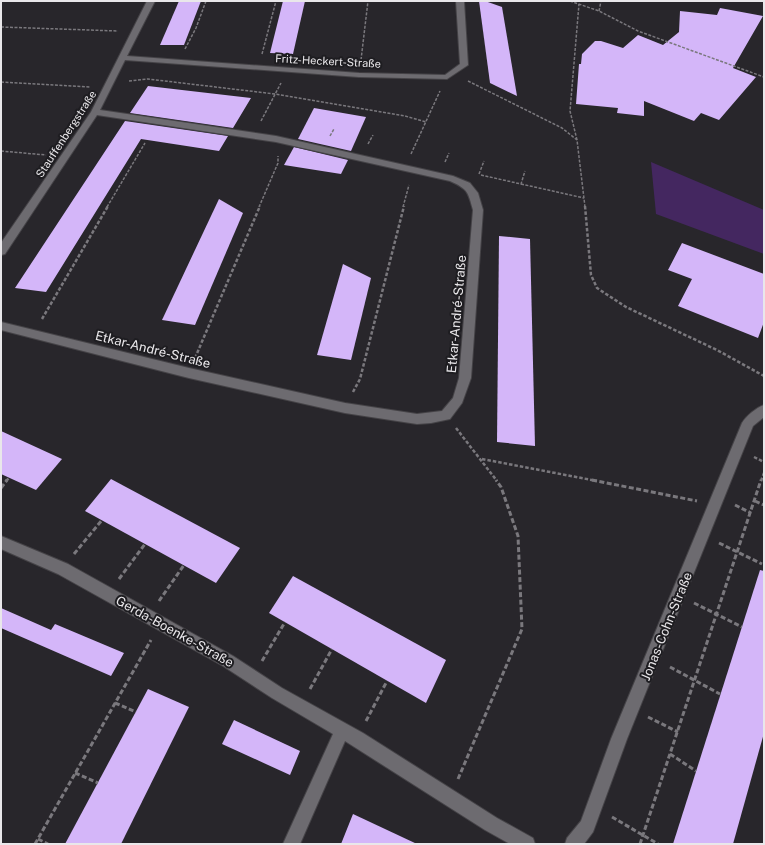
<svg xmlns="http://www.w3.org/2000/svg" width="765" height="845" viewBox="0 0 765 845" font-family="'Public Sans',sans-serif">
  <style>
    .green { fill: #442760 }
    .building { fill: #d4b6f9 }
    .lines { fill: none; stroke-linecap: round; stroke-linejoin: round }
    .minor-casing { stroke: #454347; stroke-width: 2 }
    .path-far2 { stroke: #7a787d; stroke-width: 1.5; stroke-dasharray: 3 1.5; stroke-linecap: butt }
    .path-far1 { stroke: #7a787d; stroke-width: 2.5; stroke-dasharray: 3.5 2; stroke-linecap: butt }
    .path { stroke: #7a787d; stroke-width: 3; stroke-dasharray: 5 2.5; stroke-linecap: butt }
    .minor { fill: #6d6b70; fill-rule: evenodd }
    .labels { text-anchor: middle; stroke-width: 4; stroke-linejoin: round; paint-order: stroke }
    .far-street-label { font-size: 11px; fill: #e9e7ea; stroke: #1e1d21 }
    .street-label { font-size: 13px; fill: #e9e7ea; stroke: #1e1d21 }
  </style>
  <rect width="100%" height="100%" fill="#28262b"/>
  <path class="green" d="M 651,162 L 764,210 L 764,254 L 656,214 Z"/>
  <g class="building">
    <path d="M 179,1 L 201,1 L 184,45 L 160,45 Z"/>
    <path d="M 283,1 L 305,1 L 293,54 L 270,53 Z"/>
    <path d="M 479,1 L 485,1 L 502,7 L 517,96 L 490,83 Z"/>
    <path d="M 720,8 L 763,16 L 733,68 L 756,77 L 719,120 L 701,113 L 694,121 L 644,101 L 644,116 L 617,113 L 618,108 L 576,104 L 579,64 L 581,64 L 582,54 L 595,41 L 601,41 L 623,48 L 638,35 L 663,45 L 679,32 L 680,11 L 717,15 Z"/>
    <path d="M 148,86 L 182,90 L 251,98 L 233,128 L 130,113 Z"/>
    <path d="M 314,108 L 366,117 L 351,151 L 298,139 Z"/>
    <path d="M 125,121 L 228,136 L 219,151 L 141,139 L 46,292 L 15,288 Z"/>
    <path d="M 294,147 L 348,160 L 341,174 L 284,165 Z"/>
    <path d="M 219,199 L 243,213 L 195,325 L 162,320 Z"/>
    <path d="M 499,236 L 530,239 L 535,446 L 497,442 Z"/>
    <path d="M 682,243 L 764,274 L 764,322 L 758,338 L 678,306 L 692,279 L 668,270 Z"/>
    <path d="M 343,264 L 371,278 L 351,360 L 317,355 Z"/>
    <path d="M 1,431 L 62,459 L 36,490 L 1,474 Z"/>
    <path d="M 111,479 L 240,548 L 216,583 L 85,511 Z"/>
    <path d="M 760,570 L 764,571 L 764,733 L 733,844 L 673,844 Z"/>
    <path d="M 293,576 L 446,660 L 426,703 L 269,613 Z"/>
    <path d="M 1,608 L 51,630 L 55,624 L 124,653 L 111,676 L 1,628 Z"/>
    <path d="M 148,689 L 189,707 L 121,844 L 65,844 Z"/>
    <path d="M 234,720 L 300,751 L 290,775 L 222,744 Z"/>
    <path d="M 353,814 L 417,844 L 341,844 Z"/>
  </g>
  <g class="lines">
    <defs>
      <g id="minor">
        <path d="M 147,1 L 155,1 L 127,56 L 359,73 L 445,75 L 460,64 L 456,1 L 464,1 L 468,65 L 447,79 L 359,77 L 125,60 L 100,110 L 276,136 L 453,176 L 470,183 L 478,193 L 483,210 L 471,378 L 462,403 L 450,419 L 431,423 L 417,424 L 345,413 L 189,378 L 1,330 L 1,322 L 189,368 L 345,403 L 417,414 L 442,411 L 453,398 L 459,378 L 473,210 C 468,192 468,189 450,181 L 276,142 L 97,115 L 5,254 L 1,255 L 1,243 L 91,112 Z"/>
        <path d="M 764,405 L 764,417 L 753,426 L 627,739 L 593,832 L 584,844 L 565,844 L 567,838 L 581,821 L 611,739 L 742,423 C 746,416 756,408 764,405 Z"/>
        <path d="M 1,536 L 68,564 L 233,656 L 282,688 L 363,733 L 497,818 L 533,838 L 535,844 L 510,844 L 485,830 L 345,741 L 300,844 L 283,844 L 333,734 L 272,698 L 223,666 L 58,574 L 1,549 Z"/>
      </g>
    </defs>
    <use href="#minor" class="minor-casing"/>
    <g class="path-far2">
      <path d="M 570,1 L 599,11 L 638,31 L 764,77"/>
      <path d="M 599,11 L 601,1"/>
      <path d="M 1,27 L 118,31"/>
      <path d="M 185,49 L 196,28 L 206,1"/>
      <path d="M 262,54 L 276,1"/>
      <path d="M 361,60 L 368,1"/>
      <path d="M 129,81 L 148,79 L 275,94 L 405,116 L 426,122"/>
      <path d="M 468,81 L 562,128 L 577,140 L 585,207"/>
      <path d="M 1,82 L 90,87"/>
      <path d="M 261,121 L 281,83"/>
      <path d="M 330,136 L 334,129"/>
      <path d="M 577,140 L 570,111 L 579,4"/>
      <path d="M 368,144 L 373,135"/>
      <path d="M 1,151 L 46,155"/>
      <path d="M 411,154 L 440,91"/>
      <path d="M 445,162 L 449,153"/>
      <path d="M 479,174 L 484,161"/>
      <path d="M 481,175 L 521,184 L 525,171"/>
      <path d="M 521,184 L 584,198"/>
      <path d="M 107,207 L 145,143"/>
      <path d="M 259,207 L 278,163 L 278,156"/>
      <path d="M 403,207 L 409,185"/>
    </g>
    <g class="path-far1">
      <path d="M 585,206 L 591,275 L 597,288 L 626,307 L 717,350 L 764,376"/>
      <path d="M 42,319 L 108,206"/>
      <path d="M 195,358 L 260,206"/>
      <path d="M 353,392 L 360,379 L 404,206"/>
      <path d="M 456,428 L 497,481"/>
      <path d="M 754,457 L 764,462"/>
      <path d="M 482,459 L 597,481"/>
      <path d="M 6,481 L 9,478"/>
      <path d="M 761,481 L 764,473"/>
    </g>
    <g class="path">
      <path d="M 592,480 L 697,501"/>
      <path d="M 1,488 L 7,480"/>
      <path d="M 755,501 L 764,505"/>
      <path d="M 735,505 L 751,513"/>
      <path d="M 719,543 L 762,564"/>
      <path d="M 74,554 L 102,520"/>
      <path d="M 119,579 L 145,544"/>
      <path d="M 159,601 L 184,565"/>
      <path d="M 694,603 L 742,627"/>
      <path d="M 262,661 L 285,622"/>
      <path d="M 670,667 L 720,694"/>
      <path d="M 310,689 L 332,649"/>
      <path d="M 115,703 L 136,712"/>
      <path d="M 648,717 L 678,732"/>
      <path d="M 366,721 L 387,681"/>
      <path d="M 670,754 L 696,771"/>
      <path d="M 75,773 L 98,783"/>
      <path d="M 458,779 L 522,629 L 518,536 L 501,487 L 496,480"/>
      <path d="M 612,817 L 658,844"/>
      <path d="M 38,839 L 48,844"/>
      <path d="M 35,844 L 151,640"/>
      <path d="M 640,844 L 761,480"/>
    </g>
    <use href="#minor" class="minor"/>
  </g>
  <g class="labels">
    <g class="far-street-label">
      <text transform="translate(328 61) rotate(3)" y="4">Fritz-Heckert-Straße</text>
      <text transform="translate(66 134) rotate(-57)" y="4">Stauffenbergstraße</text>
    </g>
    <g class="street-label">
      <text transform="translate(456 314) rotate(-85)" y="5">Etkar-André-Straße</text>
      <text transform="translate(153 349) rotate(14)" y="5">Etkar-André-Straße</text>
      <text transform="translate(666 626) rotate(-68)" y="5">Jonas-Cohn-Straße</text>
      <text transform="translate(175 631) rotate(29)" y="5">Gerda-Boenke-Straße</text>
    </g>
  </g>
  <rect width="765" height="845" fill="none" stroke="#e9e7ea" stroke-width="4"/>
</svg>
